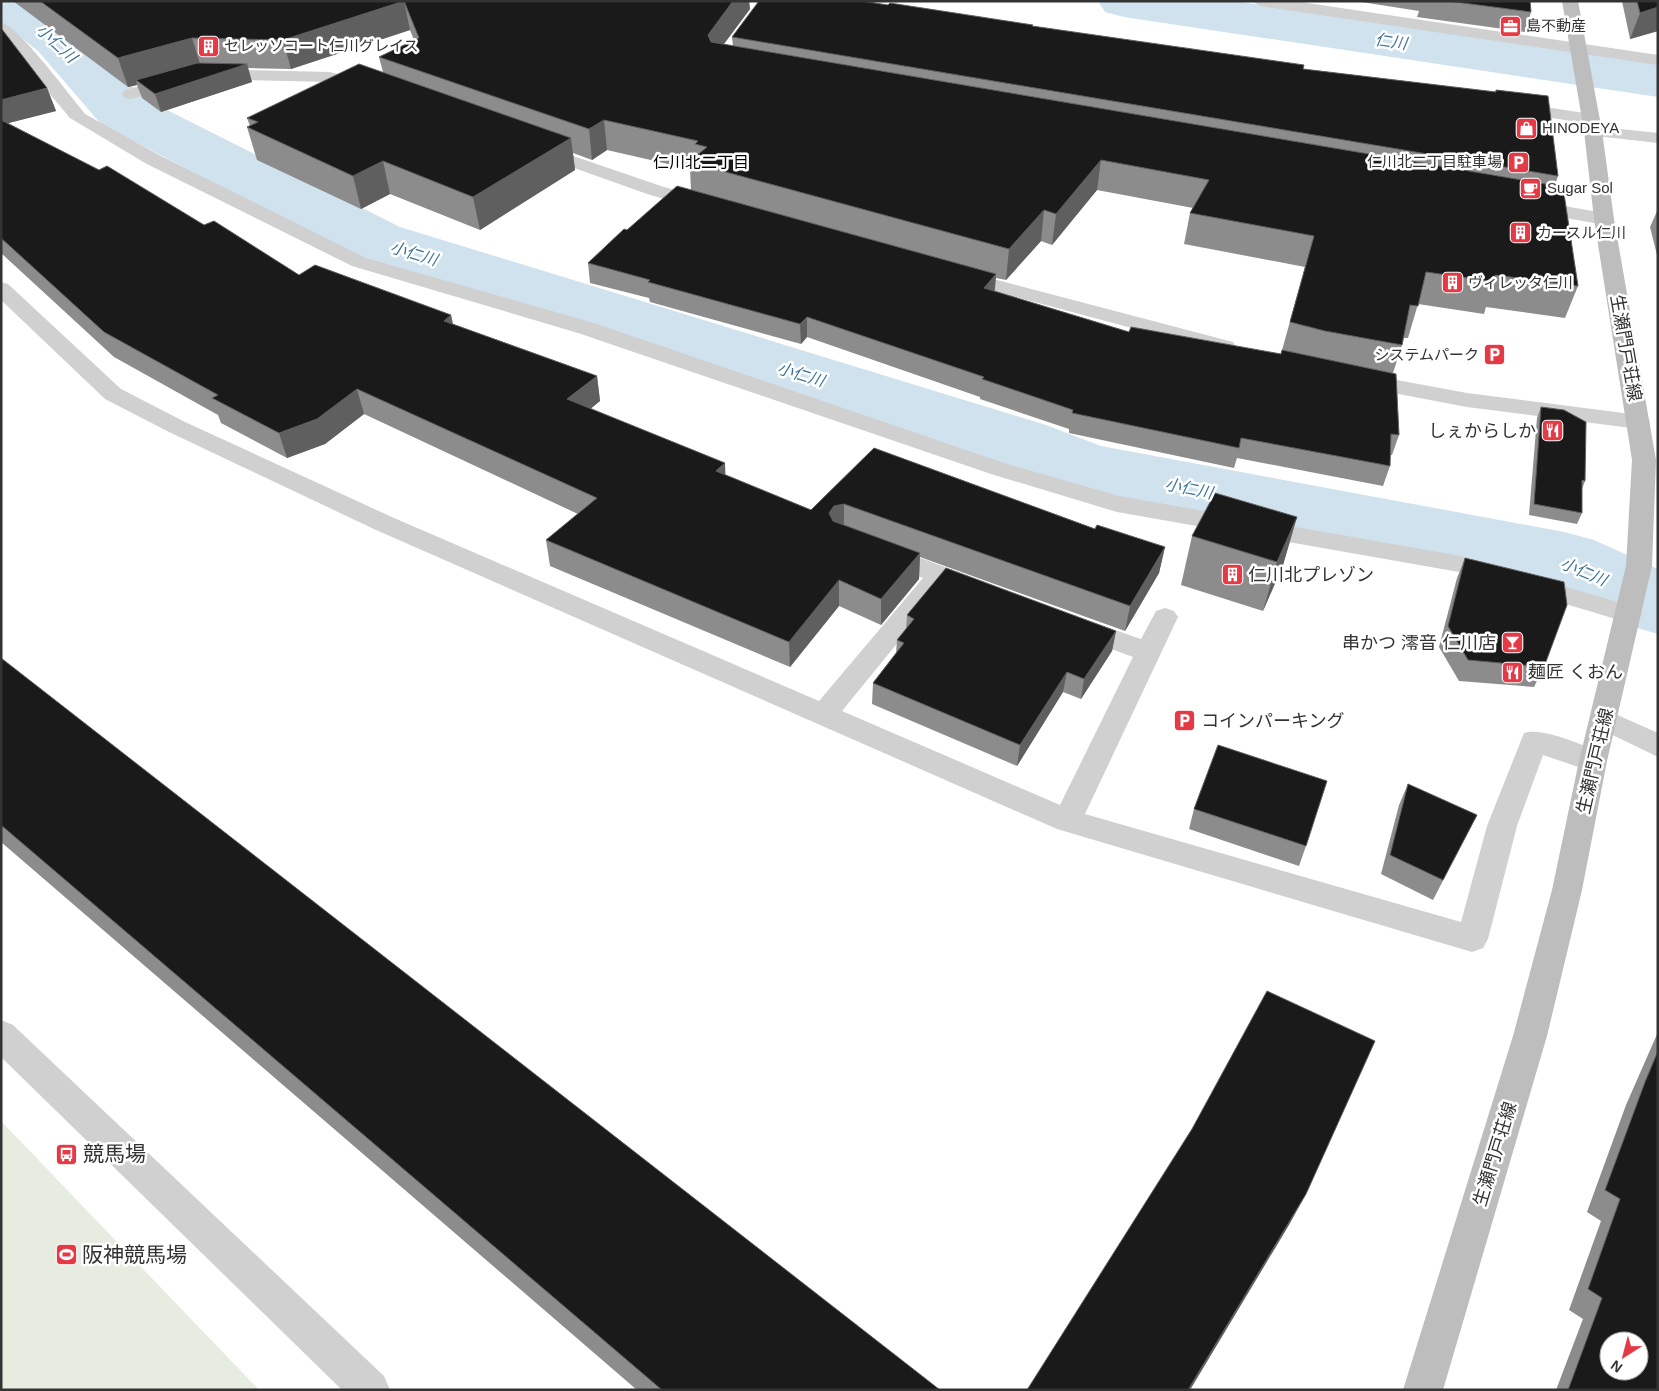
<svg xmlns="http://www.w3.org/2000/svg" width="1659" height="1391" viewBox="0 0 1659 1391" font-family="Helvetica,'Noto Sans JP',sans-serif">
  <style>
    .green { fill: #e6ecdf }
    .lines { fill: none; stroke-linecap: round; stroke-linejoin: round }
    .river { fill: #cfe2ee; fill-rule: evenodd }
    .pedestrian { fill: #d0d0d0; fill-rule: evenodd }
    .minor { fill: #d0d0d0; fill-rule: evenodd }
    .tertiary { fill: #d0d0d0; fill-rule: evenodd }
    .secondary { fill: #bdbdbd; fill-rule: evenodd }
    .wall { fill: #8c8c8c; fill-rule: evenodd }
    .shaded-wall { fill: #5f5f5f }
    .building { fill: #1a1a1a; stroke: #5f5f5f; fill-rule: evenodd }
    .labels { text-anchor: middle; stroke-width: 5; stroke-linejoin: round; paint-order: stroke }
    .far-poi-label { font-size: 15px; fill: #333; stroke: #fff; text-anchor: start }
    .far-water-label { font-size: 16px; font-style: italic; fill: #3f7597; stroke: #fff }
    .far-neighbourhood-label { font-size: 16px; fill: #000; stroke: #fff }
    .street-label { font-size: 18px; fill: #333; stroke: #fff }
    .poi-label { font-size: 18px; fill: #333; stroke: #fff; text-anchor: start }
    .near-poi-label { font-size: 21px; fill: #333; stroke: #fff; text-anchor: start }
  </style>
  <rect width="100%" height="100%" fill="#fff"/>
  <path class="green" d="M 1,1121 L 259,1390 L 1,1390 Z"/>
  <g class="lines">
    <g class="river">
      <path d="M 1,1 L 42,1 L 78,27 L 143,98 L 400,227 L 1046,425 L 1101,446 L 1564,532 L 1594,540 L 1658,569 L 1658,634 L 1627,625 L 1542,584 L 1056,486 L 990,459 L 352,255 L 101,124 L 38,51 L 1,22 Z"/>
      <path d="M 1098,1 L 1235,1 L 1658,63 L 1658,97 L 1124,17 L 1105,12 Z"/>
    </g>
    <path class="pedestrian" d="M 76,109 L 159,155 L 366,258 L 594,323 L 1007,464 L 1119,496 L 1461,556 L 1638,608 L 1642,614 L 1638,620 L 1629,623 L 1459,572 L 1117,512 L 991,474 L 578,333 L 352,266 L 145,163 L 70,118 L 67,114 L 70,110 Z"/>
    <g class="minor">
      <path d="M 1252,1 L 1294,1 L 1658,55 L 1658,65 L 1260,6 Z"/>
      <path d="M 1,22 C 19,27 68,93 82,110 L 85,114 L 82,118 L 70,118 L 1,36 Z"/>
      <path d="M 201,69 L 330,72 L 375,84 L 378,88 L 375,92 L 369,93 L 329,82 L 202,79 L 131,99 L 125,98 L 122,94 L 125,90 Z"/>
      <path d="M 1513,102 L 1591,114 L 1597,115 L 1600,119 L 1597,123 L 1591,124 L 1507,111 L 1504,107 L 1507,103 Z"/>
      <path d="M 1593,126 L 1658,133 L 1658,143 L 1587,135 L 1584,131 L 1587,127 Z"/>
      <path d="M 538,144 L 664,187 L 711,200 L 714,204 L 711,208 L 704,210 L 650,195 L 532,153 L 529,149 L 532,145 Z"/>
      <path d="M 1530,200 L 1604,213 L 1611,215 L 1614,219 L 1611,223 L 1604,225 L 1523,210 L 1520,206 L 1523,202 Z"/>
      <path d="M 959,270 L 1233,342 L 1236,347 L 1233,352 L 1225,353 L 952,280 L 949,276 L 952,272 Z"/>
      <path d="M 1,282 L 8,284 L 121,389 L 185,422 L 394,518 L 819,701 L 923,578 L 876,560 L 872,554 L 876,548 L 885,546 L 894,548 L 985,582 L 989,588 L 985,594 L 976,597 L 944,586 L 842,711 L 1060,805 L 1133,657 L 1071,634 L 1067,627 L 1071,620 L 1080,618 L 1141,639 L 1156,611 L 1165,608 L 1174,611 L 1178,617 L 1085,814 L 1461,922 L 1487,826 L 1524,733 C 1544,727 1583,746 1603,753 L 1607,761 L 1603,769 L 1593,772 L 1543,755 L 1517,826 L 1488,939 L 1483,948 L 1472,952 L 1057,829 L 376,530 L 169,432 L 105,399 L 1,300 Z"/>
      <path d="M 1359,373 L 1467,393 L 1639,415 L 1647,417 L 1650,422 L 1647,427 L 1639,429 L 1467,407 L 1351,385 L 1348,380 L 1351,375 Z"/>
      <path d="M 1604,709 L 1658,733 L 1658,757 L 1594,726 L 1590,719 L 1594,712 Z"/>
    </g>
    <path class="tertiary" d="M 1,1020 L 13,1025 L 384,1376 L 390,1390 L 342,1390 L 1,1057 Z"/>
    <path class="secondary" d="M 1562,1 L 1578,1 L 1602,131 L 1614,219 L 1656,460 L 1652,566 L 1607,761 L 1582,890 L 1547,1036 L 1443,1390 L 1403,1390 L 1513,1036 L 1552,890 L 1579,761 L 1626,566 L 1632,460 L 1594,219 L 1584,131 Z"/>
  </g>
  <g class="wall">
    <path d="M 13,1 L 749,1 L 750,9 L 724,44 L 733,46 L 732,37 L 1033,25 L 1033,26 L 1303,69 L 1495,92 L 1496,90 L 1558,176 L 1555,185 L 1578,286 L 1565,318 L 1486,307 L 1484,314 L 1418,304 L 1408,338 L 1403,338 L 1402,345 L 1393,373 L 1399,435 L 1392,455 L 1390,455 L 1390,466 L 1383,486 L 1237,458 L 1234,468 L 1069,433 L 1069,429 L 980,399 L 980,397 L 807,337 L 801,344 L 650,302 L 649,298 L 590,283 L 588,263 L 627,230 L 691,190 L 690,169 L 607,150 L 592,160 L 573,153 L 575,170 L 480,230 L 390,194 L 361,209 L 257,160 L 247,127 L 250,126 L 247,118 L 383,72 L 379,57 L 414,40 L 410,30 L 291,69 L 248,68 L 252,82 L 161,112 L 142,98 L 137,85 L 128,87 ZM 1097,190 L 1193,208 L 1190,213 L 1184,244 L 1305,267 L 1281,354 L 1129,332 L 995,291 L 996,278 L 1006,280 L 1041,241 L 1052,245 Z"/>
    <path d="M 1355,1 L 1530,1 L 1531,12 L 1525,32 L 1417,17 L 1419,11 Z"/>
    <path d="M 1622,1 L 1658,1 L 1658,31 L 1630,39 Z"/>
    <path d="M 1,28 L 47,88 L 56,111 L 8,123 L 299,275 L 451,315 L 453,324 L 597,376 L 600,401 L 590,409 L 726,475 L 811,510 L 874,448 L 1095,529 L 1165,547 L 1159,573 L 1125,631 L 920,557 L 919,579 L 881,625 L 839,606 L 790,667 L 550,566 L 546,540 L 578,514 L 364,414 L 325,444 L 287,458 L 221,423 L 218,415 L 114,357 L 1,253 Z"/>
    <path d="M 1658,209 L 1658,259 L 1650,227 Z"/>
    <path d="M 1541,407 L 1585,481 L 1582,489 L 1582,513 L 1577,524 L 1529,515 L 1537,418 Z"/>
    <path d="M 1297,517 L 1283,565 L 1263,611 L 1181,585 L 1192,536 Z"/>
    <path d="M 1465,558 L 1544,667 L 1534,687 L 1459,681 L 1439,647 L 1457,578 Z"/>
    <path d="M 907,615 L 1116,631 L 1112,651 L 1081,699 L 1063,692 L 1017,766 L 872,704 L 873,683 L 896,653 L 897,640 L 906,629 Z"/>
    <path d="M 1,658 L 940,1390 L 637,1390 L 1,842 Z"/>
    <path d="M 1408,784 L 1477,815 L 1433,900 L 1381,874 L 1399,805 Z"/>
    <path d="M 1194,809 L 1306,846 L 1299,866 L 1189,829 Z"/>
    <path d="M 1658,1032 L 1658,1390 L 1556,1390 L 1583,1319 L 1569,1310 L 1601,1221 L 1587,1212 L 1626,1105 Z"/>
  </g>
  <g class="shaded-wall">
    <path d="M 404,1 L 410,30 L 291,69 L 283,40 Z"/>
    <path d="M 733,1 L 749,1 L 750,9 L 709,64 L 708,35 Z"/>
    <path d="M 1658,7 L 1658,31 L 1630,39 L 1640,13 Z"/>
    <path d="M 192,38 L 201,67 L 136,80 L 137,85 L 128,87 L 118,58 Z"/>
    <path d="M 247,64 L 252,82 L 161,112 L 155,94 Z"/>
    <path d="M 47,88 L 56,111 L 1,125 L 1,100 Z"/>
    <path d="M 604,120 L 607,150 L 592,160 L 589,129 Z"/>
    <path d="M 571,138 L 575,170 L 480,230 L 473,197 Z"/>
    <path d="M 1101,160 L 1097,190 L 1052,245 L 1056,214 Z"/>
    <path d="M 383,161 L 390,194 L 361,209 L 353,176 Z"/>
    <path d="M 1044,210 L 1041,241 L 1006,280 L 1009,249 Z"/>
    <path d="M 996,274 L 994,294 L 984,288 Z"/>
    <path d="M 451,315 L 456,340 L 444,321 Z"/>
    <path d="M 807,317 L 807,337 L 801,344 L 800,324 Z"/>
    <path d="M 597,376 L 600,401 L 571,425 L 567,399 Z"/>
    <path d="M 357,389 L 364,414 L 325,444 L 287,458 L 279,433 Z"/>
    <path d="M 725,463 L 726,489 L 716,471 Z"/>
    <path d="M 844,504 L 844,529 L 834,531 L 829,513 L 834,506 Z"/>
    <path d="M 1297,517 L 1283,565 L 1263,611 L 1277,562 Z"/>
    <path d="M 1165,547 L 1159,573 L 1125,631 L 1130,606 Z"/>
    <path d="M 920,553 L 919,579 L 881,625 L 881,599 Z"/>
    <path d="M 839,580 L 839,606 L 790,667 L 789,642 Z"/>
    <path d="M 1116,631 L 1112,651 L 1081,699 L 1084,679 Z"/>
    <path d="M 1067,672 L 1063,692 L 1017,766 L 1020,745 Z"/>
    <path d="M 1306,1194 L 1289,1225 L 1190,1390 L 1188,1390 Z"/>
  </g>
  <g class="building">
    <path d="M 40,1 L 733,1 L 708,35 L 711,42 L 1563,187 L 1578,286 L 1495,275 L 1496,282 L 1426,272 L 1418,306 L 1410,305 L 1402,345 L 1325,331 L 1290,322 L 1314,236 L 1190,213 L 1209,180 L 1101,160 L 1056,214 L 1044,210 L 1009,249 L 689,162 L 707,147 L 695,144 L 698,141 L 604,120 L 589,129 L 379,57 L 419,38 L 404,1 L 283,40 L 192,38 L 118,58 Z"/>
    <path d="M 759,1 L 862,1 L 888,5 L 890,3 L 1033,25 L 1032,26 L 1304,65 L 1303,69 L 1496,92 L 1496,90 L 1548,96 L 1558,176 L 732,37 Z"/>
    <path d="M 1448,1 L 1530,1 L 1531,12 Z"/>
    <path d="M 1637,1 L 1658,1 L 1658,7 L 1640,13 Z"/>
    <path d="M 1,28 L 47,88 L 1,100 Z"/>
    <path d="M 197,63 L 247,64 L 155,94 L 136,80 Z"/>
    <path d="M 359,64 L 571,138 L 473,197 L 383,161 L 353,176 L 247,127 L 258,122 L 247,118 Z"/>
    <path d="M 1,120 L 99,170 L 107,166 L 204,225 L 214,221 L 299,275 L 315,265 L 451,315 L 444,321 L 597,376 L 567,399 L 725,463 L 716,471 L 811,510 L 874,448 L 1095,529 L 1097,525 L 1165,547 L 1130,606 L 844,504 L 834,506 L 829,513 L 833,521 L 920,553 L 881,599 L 839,580 L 789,642 L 546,540 L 597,498 L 357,389 L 317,419 L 279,433 L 212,398 L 218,395 L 104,332 L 1,238 Z"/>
    <path d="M 677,186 L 996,274 L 984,288 L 1129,332 L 1131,327 L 1281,354 L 1282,350 L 1396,374 L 1399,435 L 1391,434 L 1390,466 L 1241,438 L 1239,448 L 1072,413 L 1073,410 L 982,379 L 984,377 L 807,317 L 800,324 L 648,282 L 650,280 L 588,263 L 624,229 L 627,230 Z"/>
    <path d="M 1541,407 L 1564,410 L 1586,422 L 1585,481 L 1582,480 L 1582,513 L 1534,504 Z"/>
    <path d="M 1215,493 L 1297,517 L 1277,562 L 1192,536 Z"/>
    <path d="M 1465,558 L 1564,582 L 1567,605 L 1544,667 L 1468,660 L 1448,626 Z"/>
    <path d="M 946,568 L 1116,631 L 1084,679 L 1067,672 L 1020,745 L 873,683 L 904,643 L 897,640 L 914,619 L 907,615 Z"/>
    <path d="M 1,658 L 940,1390 L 662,1390 L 1,825 Z"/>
    <path d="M 1218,745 L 1327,781 L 1306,846 L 1194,809 Z"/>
    <path d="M 1408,784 L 1477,815 L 1443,880 L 1390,855 Z"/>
    <path d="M 1267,991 L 1375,1041 L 1306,1194 L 1188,1390 L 1027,1390 L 1192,1129 Z"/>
    <path d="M 1658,1051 L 1658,1390 L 1568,1390 L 1602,1298 L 1588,1289 L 1620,1199 L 1605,1190 L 1645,1082 ZM 1609,1341 L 1639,1341 L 1639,1371 L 1609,1371 Z"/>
  </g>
  <defs>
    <symbol id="office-square" viewBox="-11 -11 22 22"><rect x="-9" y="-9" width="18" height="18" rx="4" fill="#e63946" stroke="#fff"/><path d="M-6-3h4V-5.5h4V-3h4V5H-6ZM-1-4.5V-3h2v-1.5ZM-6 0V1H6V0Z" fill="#fff"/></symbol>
    <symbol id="building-square" viewBox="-11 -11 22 22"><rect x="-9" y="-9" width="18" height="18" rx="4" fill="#e63946" stroke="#fff"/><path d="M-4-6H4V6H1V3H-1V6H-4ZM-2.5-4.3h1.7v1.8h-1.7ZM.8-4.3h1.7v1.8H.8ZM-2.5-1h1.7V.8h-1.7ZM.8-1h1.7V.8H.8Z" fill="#fff"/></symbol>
    <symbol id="shop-square" viewBox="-11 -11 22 22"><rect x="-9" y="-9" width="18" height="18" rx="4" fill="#e63946" stroke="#fff"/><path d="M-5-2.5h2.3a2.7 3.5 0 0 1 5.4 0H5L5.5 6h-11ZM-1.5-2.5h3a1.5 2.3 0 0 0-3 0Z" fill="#fff"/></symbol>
    <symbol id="parking-square" viewBox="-11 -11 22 22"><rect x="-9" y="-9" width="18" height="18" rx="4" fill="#e63946" stroke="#fff"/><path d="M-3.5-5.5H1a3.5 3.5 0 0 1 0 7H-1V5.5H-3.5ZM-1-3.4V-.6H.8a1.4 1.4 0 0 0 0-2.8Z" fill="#fff"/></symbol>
    <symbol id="cafe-square" viewBox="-11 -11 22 22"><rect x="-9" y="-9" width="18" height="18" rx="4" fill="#e63946" stroke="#fff"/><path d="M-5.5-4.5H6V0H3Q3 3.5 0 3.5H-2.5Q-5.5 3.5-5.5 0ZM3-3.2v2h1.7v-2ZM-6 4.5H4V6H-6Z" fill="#fff"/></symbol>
    <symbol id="restaurant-square" viewBox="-11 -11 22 22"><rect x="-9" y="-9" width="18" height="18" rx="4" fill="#e63946" stroke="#fff"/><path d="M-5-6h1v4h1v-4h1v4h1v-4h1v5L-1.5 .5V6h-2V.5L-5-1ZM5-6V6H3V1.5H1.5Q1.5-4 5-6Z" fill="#fff"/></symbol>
    <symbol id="bar-square" viewBox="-11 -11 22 22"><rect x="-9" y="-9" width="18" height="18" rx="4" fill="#e63946" stroke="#fff"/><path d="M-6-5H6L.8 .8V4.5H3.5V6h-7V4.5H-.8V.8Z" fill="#fff"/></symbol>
    <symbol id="bus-square" viewBox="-11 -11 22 22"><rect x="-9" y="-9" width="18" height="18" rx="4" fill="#e63946" stroke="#fff"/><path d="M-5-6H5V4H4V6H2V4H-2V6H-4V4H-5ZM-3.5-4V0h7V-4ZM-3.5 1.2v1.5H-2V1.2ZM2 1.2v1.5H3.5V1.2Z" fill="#fff"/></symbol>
    <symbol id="stadium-square" viewBox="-11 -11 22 22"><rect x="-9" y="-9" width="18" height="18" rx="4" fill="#e63946" stroke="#fff"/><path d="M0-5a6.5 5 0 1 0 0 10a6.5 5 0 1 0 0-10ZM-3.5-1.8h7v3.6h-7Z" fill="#fff"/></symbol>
  </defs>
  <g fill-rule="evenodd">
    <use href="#office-square" x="1498" y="14" width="25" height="25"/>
    <use href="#building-square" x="196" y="34" width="25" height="25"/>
    <use href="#shop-square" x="1514" y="116" width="25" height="25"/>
    <use href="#parking-square" x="1506" y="150" width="25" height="25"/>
    <use href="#cafe-square" x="1518" y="176" width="25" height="25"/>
    <use href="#building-square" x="1508" y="220" width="25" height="25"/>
    <use href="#building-square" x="1440" y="270" width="25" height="25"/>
    <use href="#parking-square" x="1482" y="342" width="25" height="25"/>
    <use href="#restaurant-square" x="1540" y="418" width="25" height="25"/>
    <use href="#building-square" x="1220" y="562" width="25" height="25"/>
    <use href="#bar-square" x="1500" y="630" width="25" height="25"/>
    <use href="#restaurant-square" x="1500" y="660" width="25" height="25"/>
    <use href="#parking-square" x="1172" y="708" width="25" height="25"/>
    <use href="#bus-square" x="54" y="1142" width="25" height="25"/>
    <use href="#stadium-square" x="54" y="1242" width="25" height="25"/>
  </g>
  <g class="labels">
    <g class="far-poi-label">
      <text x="1526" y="31">島不動産</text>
      <text x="224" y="51">セレッソコート仁川グレイス</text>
      <text x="1542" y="133">HINODEYA</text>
      <text x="1502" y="167" text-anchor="end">仁川北二丁目駐車場</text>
      <text x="1547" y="193">Sugar Sol</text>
      <text x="1537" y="238">カースル仁川</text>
      <text x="1468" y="288">ヴィレッタ仁川</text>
      <text x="1479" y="360" text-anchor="end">システムパーク</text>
    </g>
    <g class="far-water-label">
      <text transform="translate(1391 41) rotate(8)" y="6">仁川</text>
      <text transform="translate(57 43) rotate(43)" y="6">小仁川</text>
      <text transform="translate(414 253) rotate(17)" y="6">小仁川</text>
      <text transform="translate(801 374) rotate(17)" y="6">小仁川</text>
      <text transform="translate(1189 488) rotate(11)" y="6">小仁川</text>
      <text transform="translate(1584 571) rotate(23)" y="6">小仁川</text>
    </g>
    <g class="far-neighbourhood-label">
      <text x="701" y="168">仁川北二丁目</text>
    </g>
    <g class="street-label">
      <text transform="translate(1626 348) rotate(80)" y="6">生瀬門戸荘線</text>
      <text transform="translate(1595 761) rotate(-77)" y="6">生瀬門戸荘線</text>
      <text transform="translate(1495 1154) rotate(-73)" y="6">生瀬門戸荘線</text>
    </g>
    <g class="poi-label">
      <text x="1536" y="437" text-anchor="end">しぇからしか</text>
      <text x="1248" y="581">仁川北プレゾン</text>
      <text x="1496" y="649" text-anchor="end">串かつ 澪音 仁川店</text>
      <text x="1528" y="678">麺匠 くおん</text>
      <text x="1201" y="727">コインパーキング</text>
    </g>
    <g class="near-poi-label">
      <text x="83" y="1161">競馬場</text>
      <text x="82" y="1262">阪神競馬場</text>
    </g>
  </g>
  <rect width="1659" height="1391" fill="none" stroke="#333333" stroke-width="5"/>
  <g transform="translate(1624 1356) rotate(216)"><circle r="24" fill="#ffffff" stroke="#adadad"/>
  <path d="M0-4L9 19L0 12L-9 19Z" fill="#e63946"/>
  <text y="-8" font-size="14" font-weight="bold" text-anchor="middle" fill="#333333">N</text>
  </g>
</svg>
